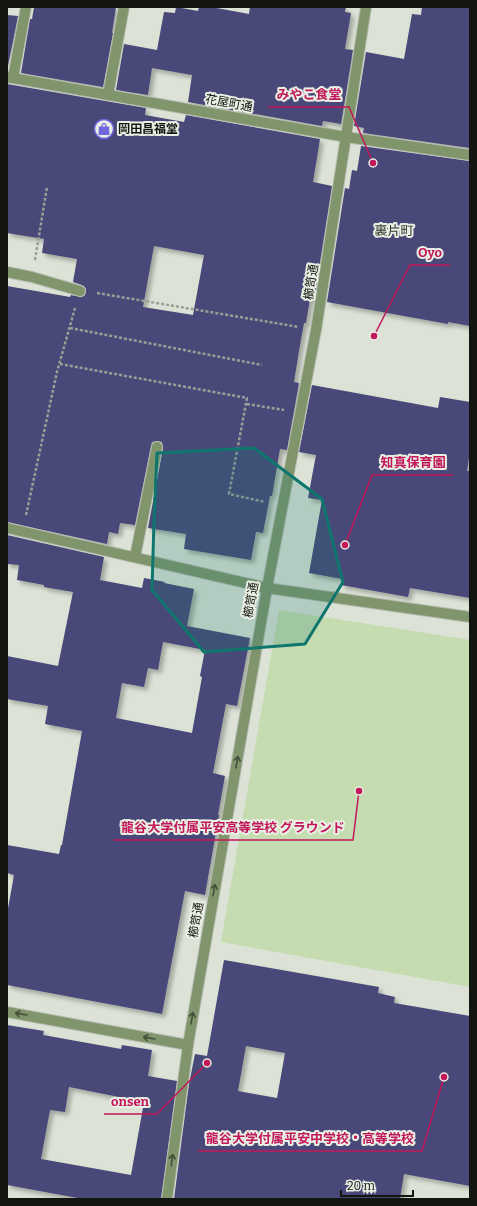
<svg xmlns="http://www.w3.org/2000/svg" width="477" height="1206" viewBox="0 0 477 1206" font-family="Bitter,'Noto Sans JP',serif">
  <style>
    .green { fill: #c5dbb0 }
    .building { fill: #494879; fill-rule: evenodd; filter: url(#shadow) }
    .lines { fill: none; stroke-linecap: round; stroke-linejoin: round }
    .lane-casing { stroke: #b8bdb3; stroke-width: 12 }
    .street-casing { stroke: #b8bdb3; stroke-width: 12 }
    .path { stroke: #9a9f95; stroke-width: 2.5; stroke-dasharray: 3 2; stroke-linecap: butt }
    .lane { stroke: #80956c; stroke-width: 10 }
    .street { stroke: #80956c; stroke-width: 10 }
    .oneway { stroke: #444f3a }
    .marked { fill: #0f766e; fill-opacity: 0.2; stroke: #0f766e; stroke-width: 3; stroke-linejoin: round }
    .labels { text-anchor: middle; stroke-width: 4; stroke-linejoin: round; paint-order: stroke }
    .street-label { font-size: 12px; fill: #131511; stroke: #e9efe3 }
    .poi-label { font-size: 12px; font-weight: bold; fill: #131511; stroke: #e9efe3; text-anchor: start }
    .neighbourhood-label { font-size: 13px; fill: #30352c; stroke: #e9efe3 }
    .leader { fill: none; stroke: #c2185b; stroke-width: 1.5 }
    .callout-dot { fill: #c2185b; stroke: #e9efe3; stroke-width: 1.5 }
    .callout-label { font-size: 13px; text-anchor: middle; font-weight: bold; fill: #c2185b; stroke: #e9efe3; stroke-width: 4; stroke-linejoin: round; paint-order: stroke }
  </style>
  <defs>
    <filter id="shadow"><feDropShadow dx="3.5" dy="3.5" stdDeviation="2" flood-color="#0004"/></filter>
  </defs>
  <rect width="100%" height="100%" fill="#dce2d6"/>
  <path class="green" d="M 279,610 L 470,640 L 470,987 L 221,942 Z"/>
  <g class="building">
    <path d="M 34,7 L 116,7 L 112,33 L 113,33 L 103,87 L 21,73 L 30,19 L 32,19 Z"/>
    <path d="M 176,7 L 198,11 L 199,7 L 211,7 L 249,14 L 250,7 L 346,7 L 345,12 L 351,13 L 345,49 L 353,50 L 341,124 L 323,121 L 322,126 L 188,102 L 192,75 L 152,68 L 148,95 L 116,90 L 124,44 L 157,50 L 164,12 L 175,13 Z"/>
    <path d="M 422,7 L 470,7 L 470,148 L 363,133 L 364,128 L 354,126 L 366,52 L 404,59 L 412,14 L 421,15 Z"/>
    <path d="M 7,15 L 18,16 L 7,71 Z"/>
    <path d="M 7,84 L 146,108 L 145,115 L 184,122 L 186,115 L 320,139 L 313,182 L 332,186 L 314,300 L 310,299 L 306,323 L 304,323 L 299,351 L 294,382 L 299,383 L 287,450 L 280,449 L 272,496 L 270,496 L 263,533 L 256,532 L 251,560 L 184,549 L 186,534 L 148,528 L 163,448 L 162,442 L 158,441 L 152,442 L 151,446 L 135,525 L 120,523 L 118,534 L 109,532 L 107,544 L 7,522 L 7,286 L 70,297 L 71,295 L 82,297 L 85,295 L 86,290 L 85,287 L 82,285 L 73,282 L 77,259 L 42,253 L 44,239 L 7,233 ZM 154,246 L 204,255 L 193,315 L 143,307 Z"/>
    <path d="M 361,146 L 470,161 L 470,326 L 448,322 L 448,324 L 327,302 L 345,188 L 349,189 L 352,170 L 357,171 Z"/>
    <path d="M 312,385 L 438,408 L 440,397 L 470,402 L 470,452 L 467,471 L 470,471 L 470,598 L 410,588 L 408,597 L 341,585 L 342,579 L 309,573 L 322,500 L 308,498 L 316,455 L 299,452 Z"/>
    <path d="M 7,535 L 104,557 L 100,580 L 142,588 L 144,578 L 165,582 L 164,583 L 194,589 L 187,626 L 250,638 L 237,706 L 226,704 L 213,773 L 225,776 L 218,815 L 219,815 L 205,895 L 185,891 L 162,1014 L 7,985 L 7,914 L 14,875 L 7,873 L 7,845 L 59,854 L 61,845 L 62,845 L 82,731 L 45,724 L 48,706 L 7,699 L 7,656 L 58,666 L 73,592 L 44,587 L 44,585 L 17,580 L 19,565 L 7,564 ZM 163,642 L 205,650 L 200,676 L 202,677 L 192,733 L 116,718 L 122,683 L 144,687 L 148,668 L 158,670 Z"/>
    <path d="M 224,960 L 379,987 L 378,993 L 395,997 L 394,1003 L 470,1016 L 470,1186 L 404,1174 L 400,1199 L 174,1199 L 189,1084 L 195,1054 L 207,1056 ZM 246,1046 L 285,1053 L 277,1098 L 238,1091 Z"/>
    <path d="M 7,1025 L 44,1031 L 43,1035 L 121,1049 L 122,1045 L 152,1050 L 148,1076 L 177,1081 L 161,1199 L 83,1199 L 7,1185 ZM 69,1087 L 144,1102 L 131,1175 L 41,1159 L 50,1110 L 65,1112 Z"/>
  </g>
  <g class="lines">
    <defs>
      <g id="lane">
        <path d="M 13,78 L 26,7"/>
        <path d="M 108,95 L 124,7"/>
        <path d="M 7,272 L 32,277 L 80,291"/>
        <path d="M 135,557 L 157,447"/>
      </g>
      <g id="street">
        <path d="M 7,77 L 346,137 L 470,155"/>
        <path d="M 7,528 L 267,588 L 470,617"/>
        <path d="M 7,1012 L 188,1045"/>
        <path d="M 167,1199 L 188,1045 L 267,588 L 316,330 L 366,7"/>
      </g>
    </defs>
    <use href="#lane" class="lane-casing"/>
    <use href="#street" class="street-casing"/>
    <g class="path">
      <path d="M 35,260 L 47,187"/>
      <path d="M 97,293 L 299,327"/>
      <path d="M 70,328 L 262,365"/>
      <path d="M 60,364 L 247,398 L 229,494 L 265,502"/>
      <path d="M 247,404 L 284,410"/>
      <path d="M 26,515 L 57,372 L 75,308"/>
    </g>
    <use href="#lane" class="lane"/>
    <use href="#street" class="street"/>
  </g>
  <defs><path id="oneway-shaft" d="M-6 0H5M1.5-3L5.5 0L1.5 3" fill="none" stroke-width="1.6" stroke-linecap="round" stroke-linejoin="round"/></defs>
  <g class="oneway">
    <use href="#oneway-shaft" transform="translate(237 762) rotate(-80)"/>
    <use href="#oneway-shaft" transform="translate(214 890) rotate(-80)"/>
    <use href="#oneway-shaft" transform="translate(21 1014) rotate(-170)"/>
    <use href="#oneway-shaft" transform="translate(192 1018) rotate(-80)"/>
    <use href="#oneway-shaft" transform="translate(149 1038) rotate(-170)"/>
    <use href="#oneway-shaft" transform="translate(172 1160) rotate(-83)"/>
  </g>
  <path class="marked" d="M 254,448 L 322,499 L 343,582 L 305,644 L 204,652 L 152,590 L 154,520 L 157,453 Z"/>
  <defs>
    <symbol id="shop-ring" viewBox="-11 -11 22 22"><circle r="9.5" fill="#e9efe3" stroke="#7166e0" stroke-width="1.5"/><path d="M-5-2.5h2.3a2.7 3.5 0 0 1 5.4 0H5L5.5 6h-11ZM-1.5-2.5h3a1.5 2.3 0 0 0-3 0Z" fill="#7166e0"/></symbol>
  </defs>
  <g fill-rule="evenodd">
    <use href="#shop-ring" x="93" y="118" width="22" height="22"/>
  </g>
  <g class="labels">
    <g class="street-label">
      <text transform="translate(229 103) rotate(10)" y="4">花屋町通</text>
      <text transform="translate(311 282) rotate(-81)" y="4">櫛笥通</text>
      <text transform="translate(251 600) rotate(-80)" y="4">櫛笥通</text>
      <text transform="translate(196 920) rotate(-80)" y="4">櫛笥通</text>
    </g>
    <g class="poi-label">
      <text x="118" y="133">岡田昌福堂</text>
    </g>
    <g class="neighbourhood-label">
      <text x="394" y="235">裏片町</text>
    </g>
  </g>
  <path class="leader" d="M373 163L349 107H268M374 336L410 265H450M345 545L372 475H453M359 791L353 840H113M207 1063L157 1114H104M444 1077L422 1151H198"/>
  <g class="callout-dot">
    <circle cx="373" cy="163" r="4"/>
    <circle cx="374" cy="336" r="4"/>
    <circle cx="345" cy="545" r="4"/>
    <circle cx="359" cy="791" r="4"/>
    <circle cx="207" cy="1063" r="4"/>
    <circle cx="444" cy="1077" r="4"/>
  </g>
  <g class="callout-label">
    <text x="309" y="99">みやこ食堂</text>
    <text x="430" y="257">Oyo</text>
    <text x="413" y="467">知真保育園</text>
    <text x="233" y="832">龍谷大学付属平安高等学校 グラウンド</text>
    <text x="130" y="1106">onsen</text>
    <text x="310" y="1143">龍谷大学付属平安中学校・高等学校</text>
  </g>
  <rect width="477" height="1206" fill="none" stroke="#131511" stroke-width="16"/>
  <path d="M341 1190v6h72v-6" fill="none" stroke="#131511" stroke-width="2"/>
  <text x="347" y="1190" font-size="12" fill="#131511" stroke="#e9efe3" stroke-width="3" paint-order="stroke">20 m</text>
</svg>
